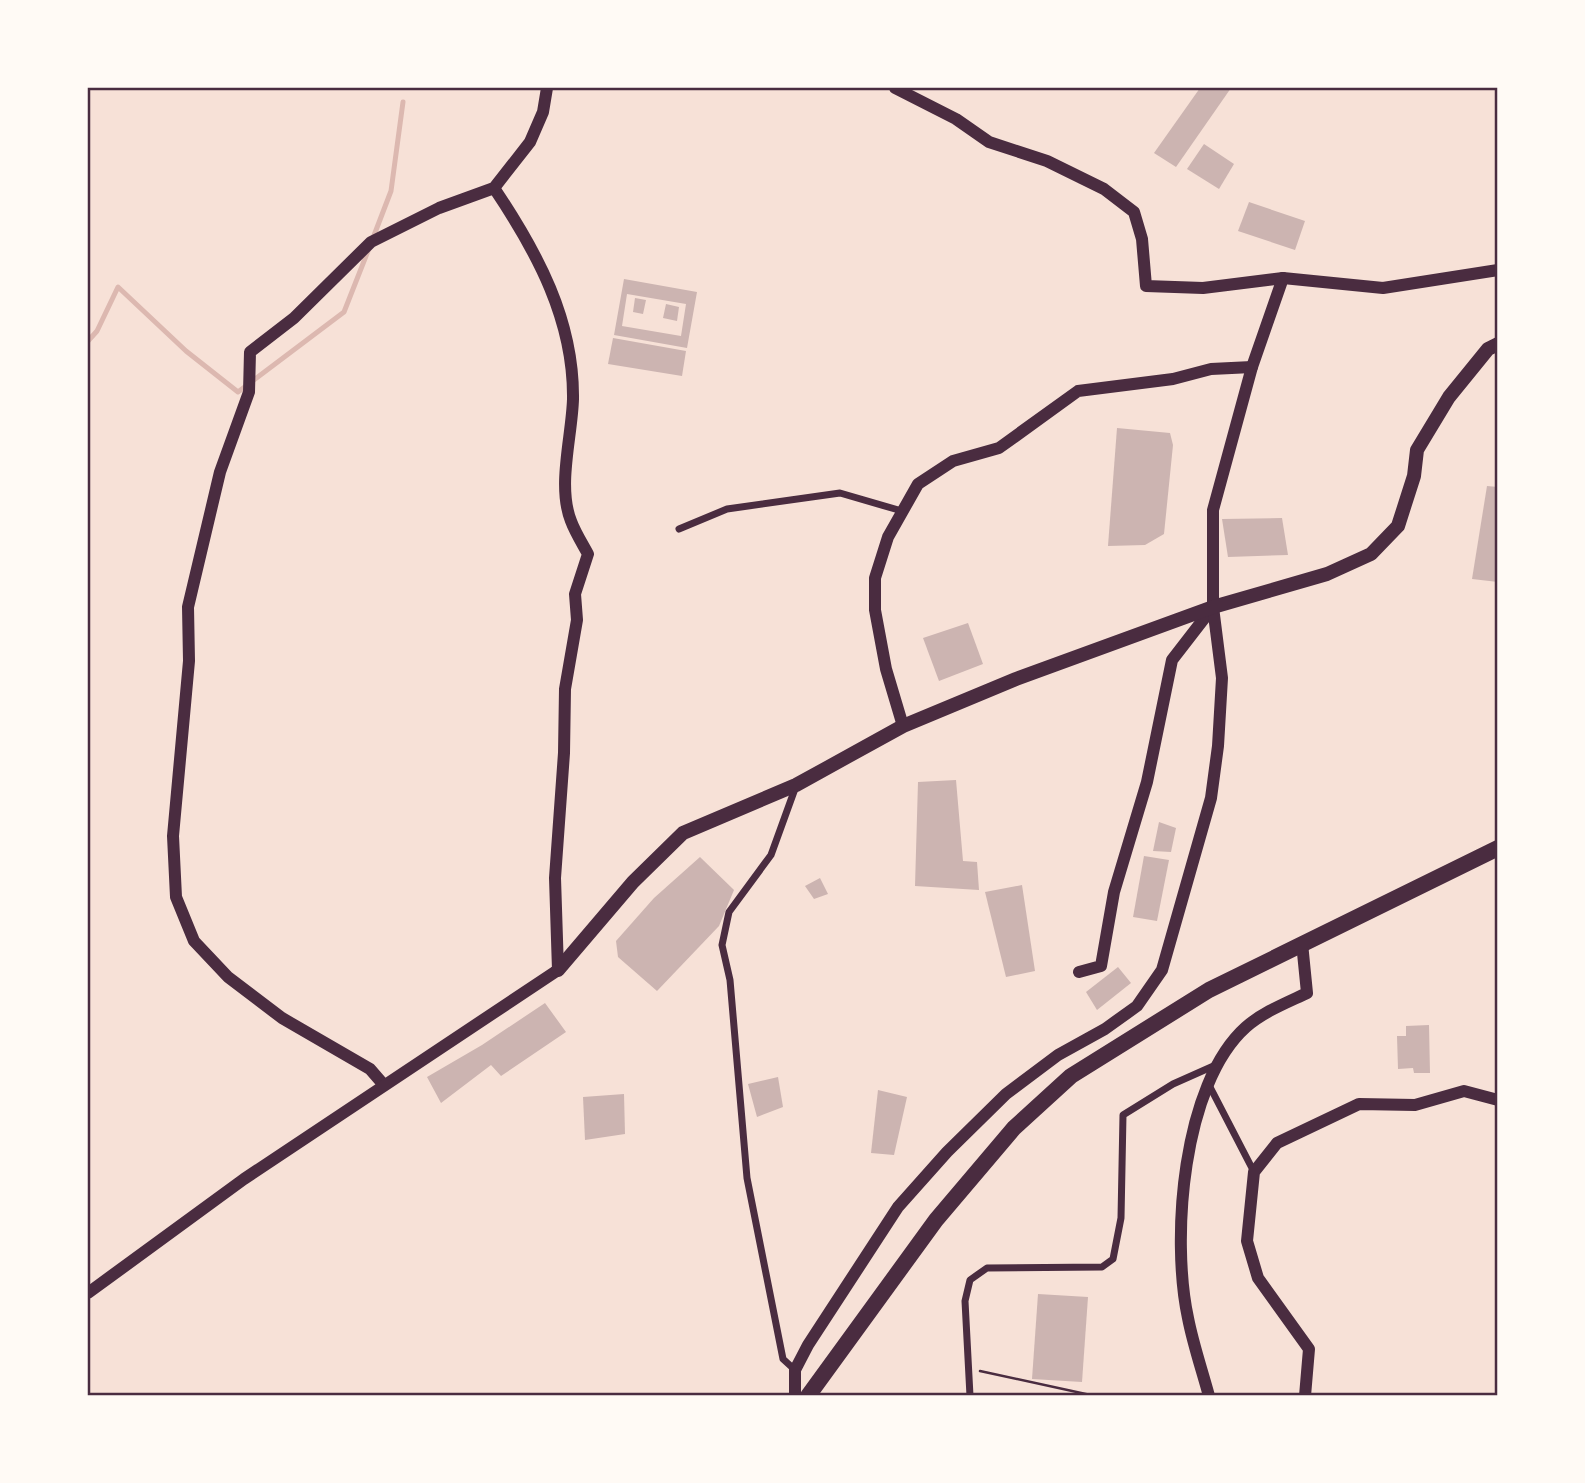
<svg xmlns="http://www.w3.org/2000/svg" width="1585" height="1483" viewBox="0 0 1585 1483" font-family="'Archivo Narrow',sans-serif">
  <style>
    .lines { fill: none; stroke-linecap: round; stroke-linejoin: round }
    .stream { stroke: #dcb8b0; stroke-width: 5 }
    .building { fill: #ccb4b1; fill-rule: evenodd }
    .path { stroke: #4a2c40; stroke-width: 2.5 }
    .minor { stroke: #4a2c40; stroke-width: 7 }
    .tertiary { stroke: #4a2c40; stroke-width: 12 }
    .secondary { stroke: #4a2c40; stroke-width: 14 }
    .primary { stroke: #4a2c40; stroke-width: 16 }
    .neatline { fill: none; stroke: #4a2c40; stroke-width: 2.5 }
  </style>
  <rect width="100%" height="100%" fill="#f7e1d7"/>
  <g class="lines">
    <g class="stream">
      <path d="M 373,238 L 391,191 L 403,102"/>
      <path d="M 88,341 L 97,331 L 118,287 L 186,351 L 238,392 L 344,312 L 368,251"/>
    </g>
  </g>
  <g class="building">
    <path d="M 1200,88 L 1231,88 L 1176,167 L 1154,153 Z"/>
    <path d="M 1204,144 L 1234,164 L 1219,189 L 1187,169 Z"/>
    <path d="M 1249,202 L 1305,221 L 1295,250 L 1238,231 Z"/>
    <path d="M 624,279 L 697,292 L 687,348 L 614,335 ZM 627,294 L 686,304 L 681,336 L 622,326 Z"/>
    <path d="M 635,298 L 646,300 L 643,314 L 633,312 Z"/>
    <path d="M 666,304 L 679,307 L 677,321 L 663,318 Z"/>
    <path d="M 613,338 L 686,351 L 682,376 L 608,364 Z"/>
    <path d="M 1117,428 L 1170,433 L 1173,445 L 1164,534 L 1145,545 L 1108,546 Z"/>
    <path d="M 1487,486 L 1498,487 L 1498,582 L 1472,579 Z"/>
    <path d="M 1282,518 L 1288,555 L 1228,557 L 1222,519 Z"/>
    <path d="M 968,623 L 983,664 L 939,681 L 923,638 Z"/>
    <path d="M 956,780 L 963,861 L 977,862 L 979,890 L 915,886 L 918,782 Z"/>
    <path d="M 1159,822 L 1176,828 L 1171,852 L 1153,851 Z"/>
    <path d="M 1144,856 L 1169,860 L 1157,921 L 1133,917 Z"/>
    <path d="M 700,857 L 734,890 L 719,926 L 657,991 L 618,957 L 616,941 L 654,898 Z"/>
    <path d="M 820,878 L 828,894 L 814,899 L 805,886 Z"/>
    <path d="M 1022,885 L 1035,971 L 1006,977 L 985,892 Z"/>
    <path d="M 1118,967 L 1131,983 L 1097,1010 L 1086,992 Z"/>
    <path d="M 545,1003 L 566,1032 L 501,1076 L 491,1065 L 441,1103 L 427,1077 L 482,1045 Z"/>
    <path d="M 1429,1025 L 1430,1073 L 1414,1073 L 1413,1068 L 1398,1069 L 1397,1036 L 1406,1036 L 1406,1026 Z"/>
    <path d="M 778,1077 L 783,1107 L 757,1117 L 748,1084 Z"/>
    <path d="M 878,1090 L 907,1097 L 894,1155 L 871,1153 Z"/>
    <path d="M 624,1094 L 625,1134 L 585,1140 L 583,1097 Z"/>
    <path d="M 1038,1294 L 1088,1297 L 1082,1382 L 1032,1379 Z"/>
  </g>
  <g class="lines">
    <path class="path" d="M 980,1371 L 1095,1396"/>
    <g class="minor">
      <path d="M 679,529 L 727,509 L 840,493 L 902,511"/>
      <path d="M 1209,1085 L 1254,1172"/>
      <path d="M 795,1370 L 783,1359 L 747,1178 L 730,980 L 722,945 L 729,912 L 771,855 L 796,786"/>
      <path d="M 970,1396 L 965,1301 L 970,1280 L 987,1268 L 1102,1267 L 1113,1259 L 1121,1218 L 1123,1115 L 1173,1084 L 1218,1064"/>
    </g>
    <g class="tertiary">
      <path d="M 895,88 L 956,119 L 989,142 L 1047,161 L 1104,189 L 1134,212 L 1142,239 L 1146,286 L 1203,288 L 1283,278"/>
      <path d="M 903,726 L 886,669 L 875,610 L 875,578 L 888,537 L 918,484 L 953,461 L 999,448 L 1078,391 L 1173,379 L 1211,369 L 1252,367"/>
      <path d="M 1079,972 L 1101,966 L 1114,892 L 1147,782 L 1172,660 L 1213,607"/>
      <path d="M 383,1084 L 370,1069 L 282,1018 L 228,977 L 194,941 L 176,897 L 173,836 L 189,661 L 188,607 L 220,472 L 249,392 L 250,352 L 294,318 L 371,242 L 439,208 L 494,188 L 530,142 L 543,112 L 547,88"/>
      <path d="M 88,1293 L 244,1179 L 558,970 L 555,878 L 564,753 L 565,689 L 577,620 L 575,594 L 588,554 C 582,543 575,532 571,521 C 557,486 572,436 573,399 C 574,320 537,252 494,188"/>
      <path d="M 795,1396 L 795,1370 L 808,1345 L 898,1207 L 947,1152 L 1006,1094 L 1058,1055 L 1105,1029 L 1137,1006 L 1162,970 L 1211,798 L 1218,746 L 1222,678 L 1213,607 L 1213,510 L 1252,367 L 1283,278 L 1383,288 L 1498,270"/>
      <path d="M 1209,1396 C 1202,1370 1193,1344 1188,1318 C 1171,1239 1182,1084 1246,1027 C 1263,1012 1286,1003 1307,993 L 1302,943"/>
      <path d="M 1305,1396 L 1309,1349 L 1258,1278 L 1247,1241 L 1254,1172 L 1277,1143 L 1359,1104 L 1415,1105 L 1464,1091 L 1498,1100"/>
    </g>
    <path class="secondary" d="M 558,970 L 633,882 L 683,833 L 796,785 L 903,726 L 1016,679 L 1213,607 L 1327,574 L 1371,554 L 1398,526 L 1414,476 L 1417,450 L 1449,397 L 1488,349 L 1498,344"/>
    <path class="primary" d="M 808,1396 L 936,1220 L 1014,1128 L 1071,1076 L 1209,990 L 1498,848"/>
  </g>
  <rect width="1585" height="1483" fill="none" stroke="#fffaf5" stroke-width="178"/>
  <rect x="89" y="89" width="1407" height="1305" class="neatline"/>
</svg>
